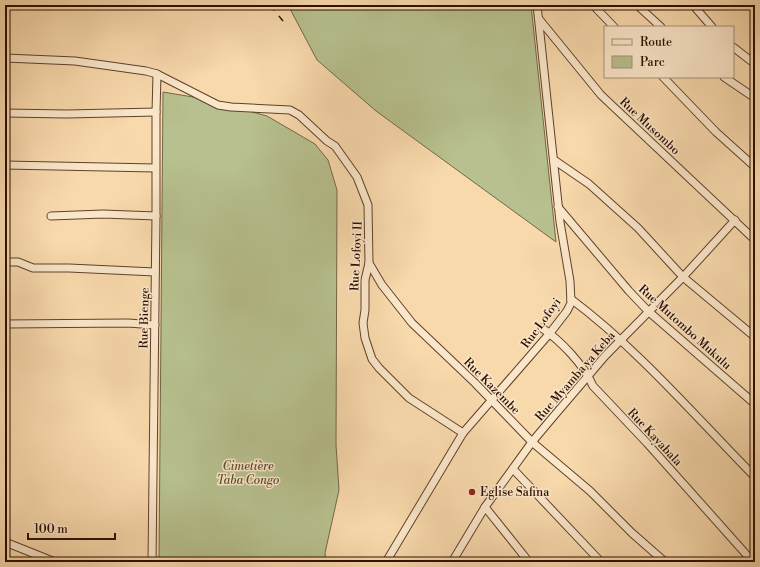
<svg xmlns="http://www.w3.org/2000/svg" width="760" height="567" viewBox="0 0 760 567" font-family="'Libre Bodoni',serif">
  <style>
    .green { fill: #b7c08e; stroke: #726747 }
    .lines { fill: none; stroke-linecap: round; stroke-linejoin: round }
    .minor-casing { stroke: #60412b; stroke-width: 9 }
    .minor { stroke: #fae6c9; stroke-width: 7 }
    .rail { stroke: #2d0e00; stroke-width: 1.5; stroke-dasharray: 7 7; stroke-linecap: butt }
    .poi-dot { fill: #8f2418; stroke: #fae6c9; stroke-width: 1.5 }
    .labels { text-anchor: middle; stroke-width: 3; stroke-linejoin: round; paint-order: stroke }
    .street-label { font-size: 12px; fill: #2d0e00; stroke: #fae6c9 }
    .park-label { font-size: 12px; font-style: italic; fill: #5d4c32; stroke: #fae6c9 }
    .poi-label { font-size: 12px; fill: #2d0e00; stroke: #fae6c9; text-anchor: start }
  </style>
  <rect width="100%" height="100%" fill="#f8d9ac"/>
  <filter id="stains"><feTurbulence type="fractalNoise" baseFrequency=".005" numOctaves="4"/><feColorMatrix values="0 0 0 0 .2 0 0 0 0 .09 0 0 0 0 .02 0 0 0 .5 -.17"/></filter>
  <radialGradient id="worn" r=".72"><stop offset=".6" stop-color="#630" stop-opacity="0"/><stop offset="1" stop-color="#630" stop-opacity=".3"/></radialGradient>
  <g class="green">
    <path d="M 288,5 L 531,5 L 556,242 L 376,111 L 317,60 Z"/>
    <path d="M 163,92 L 205,99 L 267,116 L 315,144 L 328,160 L 337,190 L 336,445 L 339,490 L 325,553 L 326,562 L 159,562 Z"/>
  </g>
  <g class="lines">
    <defs>
      <g id="minor">
        <path d="M 593,5 L 614,27"/>
        <path d="M 637,5 L 661,27"/>
        <path d="M 693,5 L 712,27"/>
        <path d="M 539,19 L 601,95 L 755,240"/>
        <path d="M 733,47 L 755,64"/>
        <path d="M 5,58 L 75,61 L 146,71 L 157,74 L 218,105 L 231,107 L 290,110 L 299,115 L 327,141 L 335,146 L 357,177 L 368,205 L 369,263 L 365,280 L 365,310 L 363,323 L 365,338 L 372,359 L 379,368 L 409,398 L 463,433"/>
        <path d="M 663,77 L 716,132 L 755,167"/>
        <path d="M 724,77 L 755,98"/>
        <path d="M 5,113 L 67,114 L 156,112"/>
        <path d="M 554,160 L 589,184 L 638,228 L 683,277 L 755,337"/>
        <path d="M 5,165 L 155,168"/>
        <path d="M 558,207 L 629,291 L 648,311 L 755,404"/>
        <path d="M 51,216 L 103,214 L 156,216"/>
        <path d="M 5,262 L 18,262 L 33,268 L 69,268 L 155,272"/>
        <path d="M 369,263 L 382,285 L 412,323 L 475,383 L 532,442 L 590,491 L 632,533 L 665,562"/>
        <path d="M 571,299 C 639,350 695,416 755,477"/>
        <path d="M 5,324 L 128,323 L 155,325"/>
        <path d="M 542,328 C 561,341 584,365 593,386 L 647,443 L 753,562"/>
        <path d="M 513,469 L 601,562"/>
        <path d="M 485,507 L 529,562"/>
        <path d="M 5,542 L 55,562"/>
        <path d="M 152,562 L 156,216 L 156,112 L 157,74"/>
        <path d="M 386,562 L 463,433 L 550,333 L 567,311 L 571,303 L 570,281 L 560,222 L 537,5"/>
        <path d="M 452,562 L 485,507 L 532,442 L 553,417 L 605,356 L 683,277 L 735,220"/>
      </g>
    </defs>
    <use href="#minor" class="minor-casing"/>
    <use href="#minor" class="minor"/>
    <path class="rail" d="M 270,5 L 283,21"/>
  </g>
  <circle class="poi-dot" cx="472" cy="492" r="4"/>
  <g class="labels">
    <g class="street-label">
      <text transform="translate(650 126) rotate(43)" y="4">Rue Musombo</text>
      <text transform="translate(356 256) rotate(-87)" y="4">Rue Lofoyi II</text>
      <text transform="translate(144 318) rotate(-89)" y="4">Rue Bienge</text>
      <text transform="translate(541 323) rotate(-54)" y="4">Rue Lofoyi</text>
      <text transform="translate(685 327) rotate(42)" y="4">Rue Mutombo Mukulu</text>
      <text transform="translate(575 376) rotate(-49)" y="4">Rue Myamba ya Keba</text>
      <text transform="translate(492 386) rotate(45)" y="4">Rue Kazembe</text>
      <text transform="translate(655 437) rotate(47)" y="4">Rue Kayabala</text>
    </g>
    <g class="park-label">
      <text x="248" y="470">Cimetière<tspan x="248" dy="14">Taba Congo</tspan></text>
    </g>
    <g class="poi-label">
      <text x="480" y="496">Eglise Safina</text>
    </g>
  </g>
  <rect width="760" height="567" fill="none" stroke="#f8d9ac" stroke-width="20"/>
  <rect x="6" y="6" width="748" height="555" fill="none" stroke="#2d0e00" stroke-width="2"/>
  <rect x="10" y="10" width="740" height="547" fill="none" stroke="#2d0e00"/>
  <rect x="604" y="26" width="130" height="52" fill="#fae6c9" stroke="#a89079"/>
  <rect x="612" y="39" width="20" height="6" fill="#fae6c9" stroke="#a89079"/>
  <text x="640" y="46" font-size="12" fill="#2d0e00">Route</text>
  <rect x="612" y="56" width="20" height="12" fill="#b7c08e" stroke="#a89079"/>
  <text x="640" y="66" font-size="12" fill="#2d0e00">Parc</text>
  <path d="M28 533v6h87v-6" fill="none" stroke="#2d0e00" stroke-width="2"/>
  <text x="34" y="533" font-size="12" fill="#2d0e00" stroke="#fae6c9" stroke-width="3" paint-order="stroke">100 m</text>
  <rect width="100%" height="100%" filter="url(#stains)"/>
  <rect width="100%" height="100%" fill="url(#worn)"/>
</svg>
